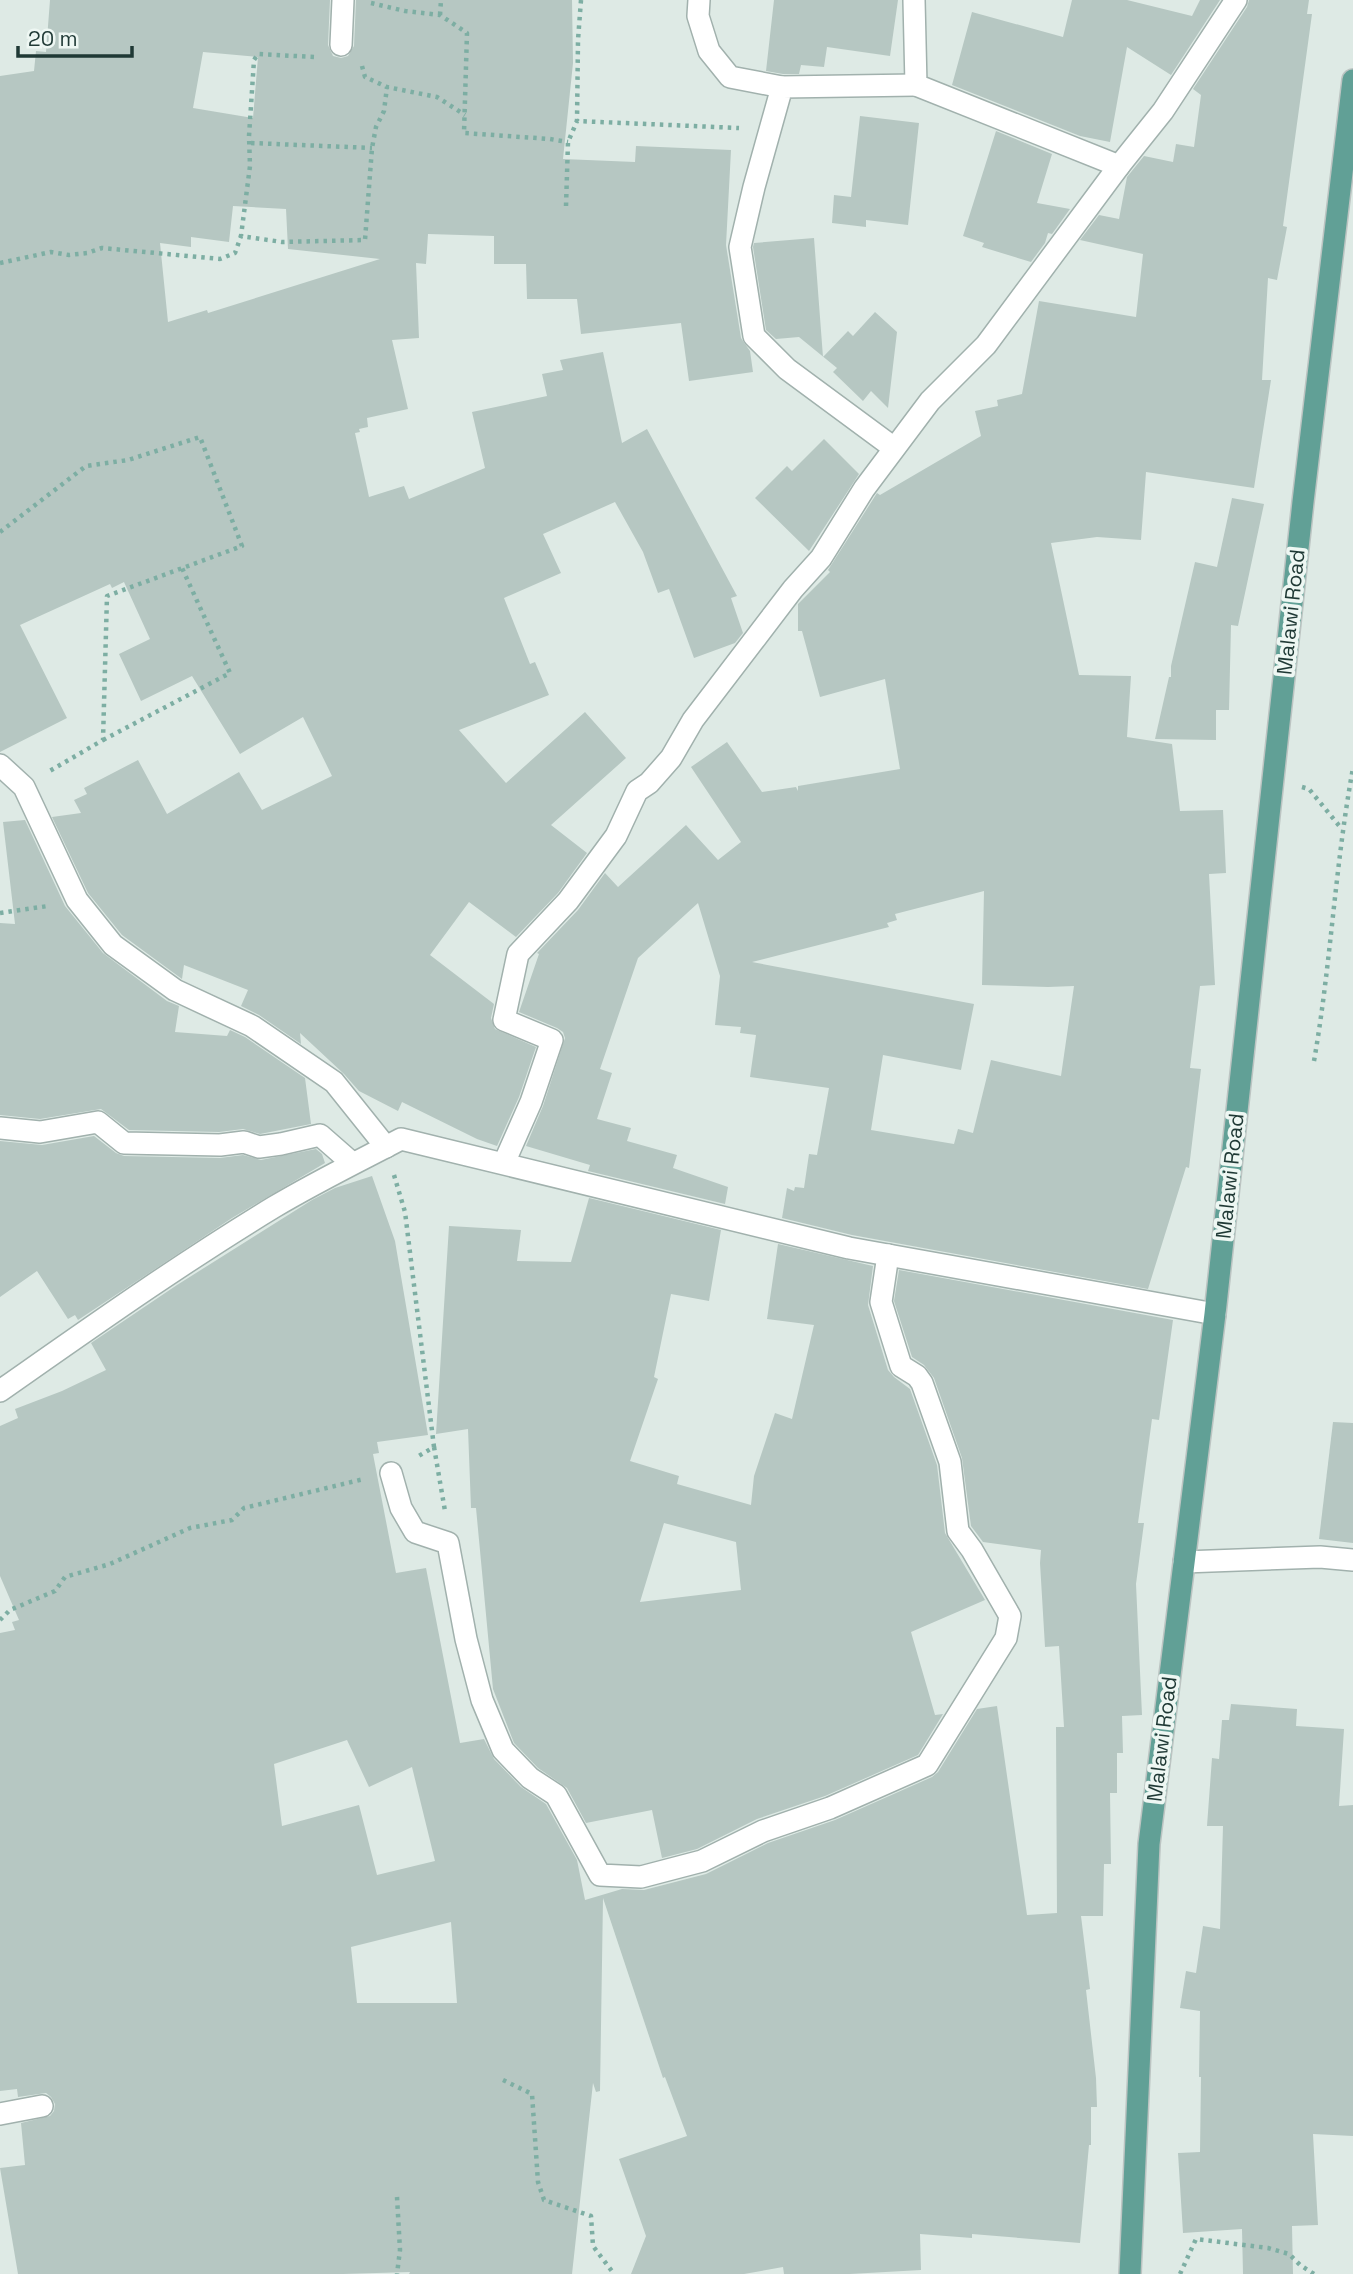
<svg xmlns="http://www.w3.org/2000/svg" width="1353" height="2274" viewBox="0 0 1353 2274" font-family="'Space Grotesk',sans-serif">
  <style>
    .building { fill: #b6c7c2; fill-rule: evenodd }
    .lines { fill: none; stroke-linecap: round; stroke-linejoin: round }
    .lane-casing { stroke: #a1b1ad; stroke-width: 24 }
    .street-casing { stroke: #a1b1ad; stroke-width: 24 }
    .primary-casing { stroke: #bcc4c2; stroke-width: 24 }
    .path { stroke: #7daea3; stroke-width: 4.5; stroke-dasharray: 3.5 5; stroke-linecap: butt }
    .lane { stroke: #fff; stroke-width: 21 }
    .street { stroke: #fff; stroke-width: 21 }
    .primary { stroke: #61a096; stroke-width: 21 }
    .labels { text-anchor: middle; stroke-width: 7; stroke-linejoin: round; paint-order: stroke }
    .street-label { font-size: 21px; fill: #1f3935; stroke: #eef7f3 }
  </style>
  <rect width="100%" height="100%" fill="#deeae5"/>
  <g class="building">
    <path d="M 50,0 L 330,0 L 328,45 L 333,56 L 341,58 L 348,56 L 354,46 L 356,0 L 572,0 L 573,63 L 563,159 L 635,162 L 636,146 L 731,150 L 726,245 L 741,338 L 750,351 L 753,372 L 689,381 L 681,323 L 581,334 L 577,299 L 527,299 L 526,264 L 494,264 L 494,236 L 428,234 L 426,264 L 416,263 L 419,338 L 392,340 L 408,409 L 367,418 L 368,427 L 359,429 L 360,432 L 355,433 L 369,497 L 404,486 L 409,499 L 485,468 L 472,412 L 547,396 L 542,374 L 563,370 L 560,360 L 603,352 L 622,443 L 647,429 L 737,596 L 731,598 L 743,633 L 735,643 L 694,658 L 669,589 L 658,593 L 643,552 L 615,502 L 543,534 L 561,573 L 504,598 L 530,664 L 535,662 L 549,695 L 459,730 L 506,783 L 585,712 L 626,758 L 551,825 L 587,853 L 558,893 L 516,937 L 469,902 L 430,955 L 494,1004 L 491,1018 L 495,1029 L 536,1047 L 519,1097 L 497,1146 L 477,1139 L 402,1102 L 398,1111 L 359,1091 L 344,1074 L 300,1033 L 301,1044 L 259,1015 L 241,1006 L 248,990 L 184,965 L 182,979 L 122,935 L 88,893 L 52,817 L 81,813 L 74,800 L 87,794 L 84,788 L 138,760 L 167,814 L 239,772 L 262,810 L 332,776 L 303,717 L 240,754 L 192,676 L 141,701 L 119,654 L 150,639 L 124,582 L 112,588 L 110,584 L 20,625 L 67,718 L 0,752 L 0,76 L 34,71 L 36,51 L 46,52 ZM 203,52 L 258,57 L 253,118 L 193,108 ZM 233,206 L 286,209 L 288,249 L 380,259 L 208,313 L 207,310 L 168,322 L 160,243 L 191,247 L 191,237 L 229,242 Z"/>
    <path d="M 774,0 L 898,0 L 890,56 L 827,47 L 824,67 L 801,65 L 799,74 L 783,74 L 766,71 Z"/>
    <path d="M 1072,0 L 1127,0 L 1192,16 L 1200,0 L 1220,0 L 1171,75 L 1127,47 L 1110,142 L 1080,136 L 952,85 L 972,12 L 1063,37 Z"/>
    <path d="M 1249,0 L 1309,0 L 1307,14 L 1312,14 L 1283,226 L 1287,227 L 1277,280 L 1268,278 L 1262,380 L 1271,380 L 1254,488 L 1146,472 L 1141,540 L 1097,537 L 1051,543 L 1079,675 L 1131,676 L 1127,737 L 1172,744 L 1180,811 L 1223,810 L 1226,873 L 1209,874 L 1215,985 L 1200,986 L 1190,1068 L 1201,1069 L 1189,1168 L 1186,1167 L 1148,1289 L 852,1235 L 782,1218 L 787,1188 L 794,1191 L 795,1187 L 804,1188 L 809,1154 L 817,1155 L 829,1088 L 750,1077 L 756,1035 L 740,1033 L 741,1027 L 715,1025 L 720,976 L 698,903 L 638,958 L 600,1069 L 612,1073 L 597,1119 L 631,1128 L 627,1141 L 677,1155 L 673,1168 L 728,1187 L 725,1204 L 588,1171 L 590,1165 L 526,1146 L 543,1106 L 565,1038 L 563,1032 L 557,1028 L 519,1012 L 539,954 L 537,953 L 578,910 L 605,873 L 618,887 L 686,825 L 718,860 L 741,842 L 691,767 L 727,742 L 762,792 L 796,787 L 798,791 L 798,786 L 900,769 L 885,679 L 820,697 L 802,631 L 798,631 L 798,604 L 830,572 L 828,570 L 877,493 L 880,495 L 981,436 L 975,411 L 998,406 L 997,400 L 1022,394 L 1039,301 L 1136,317 L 1143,254 L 1080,240 L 1099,215 L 1119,219 L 1127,177 L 1144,156 L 1173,162 L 1176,144 L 1194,147 L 1201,95 L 1193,89 L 1247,7 ZM 984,891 L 982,985 L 1048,987 L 1074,986 L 1061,1076 L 991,1060 L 973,1133 L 958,1129 L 954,1144 L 871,1130 L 883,1055 L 961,1070 L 974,1004 L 752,962 L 889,927 L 887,923 L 897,920 L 895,914 Z"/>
    <path d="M 860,116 L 919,123 L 908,225 L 866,220 L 866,227 L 832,223 L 834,195 L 851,197 Z"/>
    <path d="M 996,131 L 1052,154 L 1037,203 L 1070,209 L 1052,234 L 1048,233 L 1045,243 L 1031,262 L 982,247 L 984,243 L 963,236 Z"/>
    <path d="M 814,238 L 823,357 L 848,331 L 853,336 L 875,312 L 897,332 L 888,408 L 871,391 L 863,401 L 833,372 L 837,368 L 799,337 L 776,339 L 766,330 L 753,247 L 754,243 Z"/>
    <path d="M 824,439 L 859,474 L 809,551 L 755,498 L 787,466 L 792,471 Z"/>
    <path d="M 1232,498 L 1264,504 L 1238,626 L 1231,625 L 1229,710 L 1216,710 L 1216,740 L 1155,739 L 1169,677 L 1171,677 L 1171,666 L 1195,562 L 1217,567 Z"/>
    <path d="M 25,820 L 65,906 L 103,953 L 167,1001 L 179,1006 L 175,1032 L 227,1036 L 230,1030 L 245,1037 L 305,1078 L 311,1124 L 260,1134 L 243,1129 L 219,1132 L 129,1130 L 101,1109 L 40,1119 L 0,1115 L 0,923 L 15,924 L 3,822 Z"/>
    <path d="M 94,1136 L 116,1153 L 124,1156 L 220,1158 L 243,1155 L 261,1160 L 316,1149 L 322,1154 L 325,1163 L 232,1218 L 78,1320 L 75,1315 L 68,1319 L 37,1271 L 0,1297 L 0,1141 L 42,1145 Z"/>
    <path d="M 372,1176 L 395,1241 L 428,1435 L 377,1442 L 379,1453 L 373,1454 L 396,1573 L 426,1568 L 460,1743 L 484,1739 L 494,1759 L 521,1787 L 546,1804 L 577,1860 L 585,1900 L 622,1889 L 644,1890 L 706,1874 L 768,1843 L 835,1820 L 932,1777 L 938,1772 L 977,1709 L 997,1706 L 1027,1915 L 1057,1913 L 1056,1727 L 1064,1727 L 1059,1646 L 1045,1647 L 1040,1563 L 1041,1550 L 983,1542 L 971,1526 L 962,1458 L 934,1378 L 924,1365 L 912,1357 L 894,1301 L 899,1270 L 1173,1320 L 1159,1420 L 1152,1419 L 1138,1523 L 1144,1523 L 1136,1584 L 1142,1715 L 1122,1716 L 1123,1753 L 1117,1753 L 1117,1793 L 1110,1793 L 1111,1864 L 1104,1864 L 1103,1916 L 1081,1916 L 1090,1989 L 1086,1990 L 1096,2078 L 1097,2107 L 1091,2107 L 1091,2145 L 1089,2145 L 1080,2243 L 972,2234 L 972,2238 L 920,2234 L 921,2270 L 850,2274 L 784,2274 L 783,2267 L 744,2274 L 631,2274 L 646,2236 L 619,2159 L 687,2136 L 665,2077 L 663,2078 L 603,1898 L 600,2091 L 596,2092 L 593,2083 L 572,2274 L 409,2274 L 410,2272 L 343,2274 L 18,2274 L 0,2168 L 25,2165 L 21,2123 L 50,2116 L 54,2111 L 55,2104 L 51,2097 L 46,2093 L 18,2097 L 17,2089 L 0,2091 L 0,1633 L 15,1630 L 12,1622 L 19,1620 L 0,1576 L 0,1426 L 18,1418 L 15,1409 L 62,1391 L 106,1370 L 91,1343 L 177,1285 L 312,1200 L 335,1188 ZM 347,1740 L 369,1787 L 412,1767 L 435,1861 L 377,1875 L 359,1805 L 282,1826 L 274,1764 ZM 451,1922 L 457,2003 L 357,2003 L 351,1947 Z"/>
    <path d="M 589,1198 L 721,1230 L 709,1301 L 671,1294 L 654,1377 L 658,1379 L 630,1461 L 679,1476 L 677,1484 L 751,1505 L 754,1476 L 775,1413 L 792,1419 L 814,1325 L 767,1319 L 778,1244 L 873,1266 L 868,1305 L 888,1370 L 894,1377 L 910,1389 L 937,1465 L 945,1533 L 985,1600 L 911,1632 L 935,1715 L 943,1714 L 918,1755 L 825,1796 L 757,1819 L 697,1849 L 662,1858 L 652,1810 L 586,1823 L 567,1788 L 538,1768 L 514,1743 L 493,1689 L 476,1508 L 471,1508 L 468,1429 L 436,1434 L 449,1226 L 521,1230 L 517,1261 L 571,1262 ZM 664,1523 L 736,1542 L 741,1590 L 640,1602 Z"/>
    <path d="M 1333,1422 L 1353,1423 L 1353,1543 L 1319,1539 Z"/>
    <path d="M 1231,1704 L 1297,1709 L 1296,1726 L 1344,1729 L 1339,1806 L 1353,1805 L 1353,2136 L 1313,2134 L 1318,2225 L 1292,2226 L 1293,2274 L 1243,2274 L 1242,2229 L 1183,2233 L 1178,2153 L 1200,2152 L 1201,2077 L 1199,2077 L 1200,2011 L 1180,2008 L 1186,1971 L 1196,1973 L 1203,1926 L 1220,1929 L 1223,1826 L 1207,1826 L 1212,1758 L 1219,1759 L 1222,1720 L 1229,1720 Z"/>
  </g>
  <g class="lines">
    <defs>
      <path id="lane" d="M 699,0 L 698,16 L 709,51 L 730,77 L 782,87"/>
      <g id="street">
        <path d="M 914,0 L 916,85 L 1119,166"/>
        <path d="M 341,45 L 343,0"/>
        <path d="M 894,448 L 787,369 L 754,336 L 740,247 L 754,187 L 782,87 L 916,85"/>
        <path d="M 0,765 L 24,787 L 77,900 L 113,945 L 175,990 L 252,1026 L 334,1082 L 386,1147"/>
        <path d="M 0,1128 L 40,1132 L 98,1122 L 124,1143 L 220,1145 L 244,1142 L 259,1147 L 281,1144 L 320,1135 L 352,1163"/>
        <path d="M 504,1163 L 531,1102 L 552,1040 L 504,1020 L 518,954 L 568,901 L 616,836 L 637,791 L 649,783 L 671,758 L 693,720 L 793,589 L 821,558 L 864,489 L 930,401 L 986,345 L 1119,166 L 1163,111 L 1236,0"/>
        <path d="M 0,1391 C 90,1328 180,1264 274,1207 C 316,1182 359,1161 401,1139 L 849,1248 L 1215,1314"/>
        <path d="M 391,1473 L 401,1508 L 415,1532 L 448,1543 L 466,1639 L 482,1700 L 503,1750 L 530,1778 L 556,1795 L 600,1875 L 641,1877 L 702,1861 L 763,1831 L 830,1808 L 927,1765 L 1006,1638 L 1010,1616 L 972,1550 L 958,1531 L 950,1462 L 922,1383 L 917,1376 L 901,1366 L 881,1302 L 888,1255"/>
        <path d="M 1184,1562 L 1320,1557 L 1353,1560"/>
        <path d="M 0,2114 L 42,2106"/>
      </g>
      <path id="primary" d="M 1130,2274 L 1149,1844 L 1215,1314 L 1303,502 L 1353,80"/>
    </defs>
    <use href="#lane" class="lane-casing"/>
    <use href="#street" class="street-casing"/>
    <use href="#primary" class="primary-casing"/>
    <g class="path">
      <path d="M 581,0 L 578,40 L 577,121 L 739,128"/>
      <path d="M 371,3 L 405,11 L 440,15 L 467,33 L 464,133 L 550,139 L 568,142"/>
      <path d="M 440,15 L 441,0"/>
      <path d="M 314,57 L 258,54 L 254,60 L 249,136 L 250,166 L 241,236 L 282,242 L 365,240 L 372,148 L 376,127 L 384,111 L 387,87"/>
      <path d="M 362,66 L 365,77 L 387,87 L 437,97 L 465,115"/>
      <path d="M 251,143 L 372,148"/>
      <path d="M 566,206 L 568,142 L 577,121"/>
      <path d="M 0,263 L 51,252 L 69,255 L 87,253 L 102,248 L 220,259 L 235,253 L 241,236"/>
      <path d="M 0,532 L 86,466 L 128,460 L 200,437 L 242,546 L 107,596 L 103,740 L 48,772"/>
      <path d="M 103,740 L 230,673 L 182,568"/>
      <path d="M 1302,787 L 1309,789 L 1341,828"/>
      <path d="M 0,913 L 48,906"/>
      <path d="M 1314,1061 C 1331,964 1335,865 1353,768"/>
      <path d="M 394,1175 L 405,1212 L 434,1447 L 417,1457"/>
      <path d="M 434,1447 L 445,1511"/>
      <path d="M 0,1620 L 10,1610 L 55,1591 L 65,1577 L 110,1564 L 190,1528 L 232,1520 L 244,1508 L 364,1479"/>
      <path d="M 503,2080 L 532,2094 L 538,2182 L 544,2200 L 591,2216 L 593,2246 L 614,2274"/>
      <path d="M 397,2197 L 400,2250 L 397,2274"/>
      <path d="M 1180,2274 L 1196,2239 L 1268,2248 L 1289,2254 L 1300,2265 L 1314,2274"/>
    </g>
    <use href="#lane" class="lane"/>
    <use href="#street" class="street"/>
    <use href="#primary" class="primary"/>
  </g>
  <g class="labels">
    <g class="street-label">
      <text transform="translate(1291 612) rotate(-84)" y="7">Malawi Road</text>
      <text transform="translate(1230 1176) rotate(-84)" y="7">Malawi Road</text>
      <text transform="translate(1162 1739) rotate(-83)" y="7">Malawi Road</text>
    </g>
  </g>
  <path d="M18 46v10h114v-10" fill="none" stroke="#1f3935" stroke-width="3.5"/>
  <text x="28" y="46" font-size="21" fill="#1f3935" stroke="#eef7f3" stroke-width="5" paint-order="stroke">20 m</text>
</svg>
